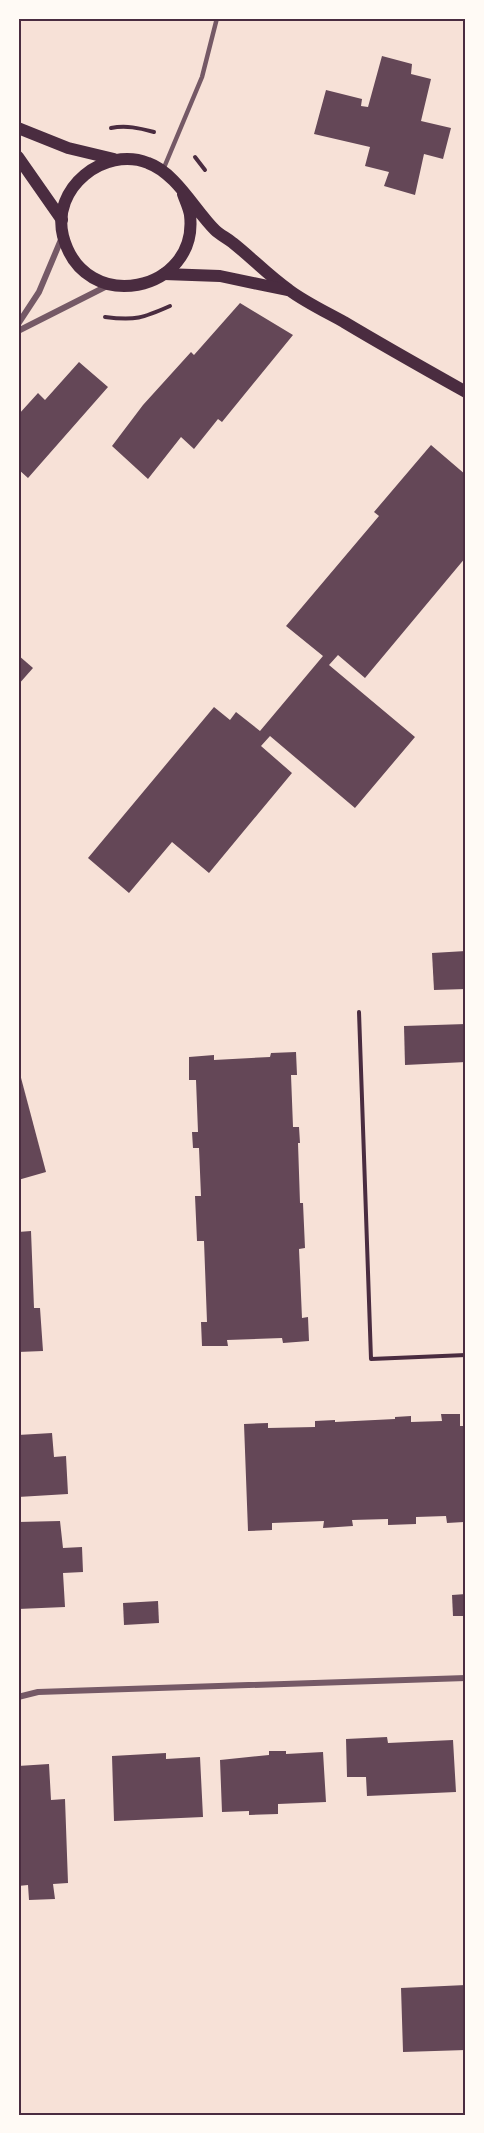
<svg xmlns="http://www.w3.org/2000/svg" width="484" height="2133" viewBox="0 0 484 2133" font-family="Manrope,sans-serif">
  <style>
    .building { fill: #644757 }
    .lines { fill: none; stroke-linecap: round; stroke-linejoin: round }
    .path { stroke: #4a2c40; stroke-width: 4 }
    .service { stroke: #755966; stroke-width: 4.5 }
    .minor { stroke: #755966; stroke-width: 6 }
    .secondary { stroke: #4a2c40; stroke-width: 12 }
    .neatline { fill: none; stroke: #4a2c40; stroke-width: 2 }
  </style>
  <rect width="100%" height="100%" fill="#f7e1d7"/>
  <g class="building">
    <path d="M 382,56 L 412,64 L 411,74 L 431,79 L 421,121 L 451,128 L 443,159 L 424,154 L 415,195 L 384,186 L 389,172 L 365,166 L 370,147 L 314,134 L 326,90 L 362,99 L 361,106 L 368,107 Z"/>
    <path d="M 240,303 L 293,335 L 222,422 L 218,419 L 194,449 L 181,437 L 148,479 L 112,446 L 143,405 L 191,352 L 194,355 Z"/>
    <path d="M 79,362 L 108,387 L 28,478 L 18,469 L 18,413 L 19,414 L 38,393 L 45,400 Z"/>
    <path d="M 431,445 L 466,475 L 466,557 L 365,678 L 338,655 L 329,665 L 415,737 L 355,808 L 270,736 L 261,746 L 292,773 L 209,873 L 172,842 L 129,893 L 88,858 L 214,707 L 230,720 L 236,712 L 260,731 L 323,656 L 286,626 L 379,516 L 374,512 Z"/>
    <path d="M 18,655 L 33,668 L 18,685 Z"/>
    <path d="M 466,951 L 466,989 L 434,990 L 432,953 Z"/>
    <path d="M 466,1024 L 466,1062 L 405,1065 L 404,1026 Z"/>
    <path d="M 296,1052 L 297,1075 L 291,1075 L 293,1127 L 299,1127 L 300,1143 L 298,1143 L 300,1203 L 303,1203 L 305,1248 L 299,1249 L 302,1318 L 308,1317 L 309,1341 L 283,1343 L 282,1338 L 227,1340 L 228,1346 L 202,1346 L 201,1322 L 207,1322 L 204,1241 L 197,1241 L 195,1196 L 201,1196 L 199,1148 L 193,1148 L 192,1132 L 198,1132 L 196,1080 L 189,1080 L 189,1057 L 214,1055 L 214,1060 L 270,1057 L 271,1053 Z"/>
    <path d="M 18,1074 L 20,1074 L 46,1172 L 18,1180 Z"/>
    <path d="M 31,1231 L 34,1308 L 40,1308 L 43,1351 L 18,1352 L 18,1232 Z"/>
    <path d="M 441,1414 L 460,1414 L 460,1426 L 466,1426 L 464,1522 L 447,1523 L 446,1516 L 416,1517 L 416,1524 L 388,1525 L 388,1519 L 352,1520 L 353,1526 L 323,1528 L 324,1521 L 272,1523 L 272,1530 L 248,1531 L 244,1424 L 268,1423 L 268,1428 L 315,1427 L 315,1421 L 335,1420 L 335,1422 L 395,1419 L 395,1417 L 411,1416 L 411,1422 L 442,1421 Z"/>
    <path d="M 52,1433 L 54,1457 L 66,1456 L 68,1494 L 18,1497 L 18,1435 Z"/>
    <path d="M 60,1521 L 63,1548 L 82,1547 L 83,1572 L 63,1573 L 65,1607 L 18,1609 L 18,1522 Z"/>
    <path d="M 466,1594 L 466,1616 L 453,1616 L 452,1595 Z"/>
    <path d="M 158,1601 L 159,1623 L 124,1625 L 123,1603 Z"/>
    <path d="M 387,1737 L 388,1743 L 453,1740 L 456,1792 L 367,1796 L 366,1777 L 347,1777 L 346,1739 Z"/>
    <path d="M 269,1751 L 286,1751 L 286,1754 L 323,1752 L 326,1802 L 278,1804 L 278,1814 L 249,1815 L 249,1811 L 222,1812 L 220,1760 L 269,1755 Z"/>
    <path d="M 166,1753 L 166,1759 L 200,1757 L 203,1817 L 114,1821 L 112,1756 Z"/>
    <path d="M 49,1764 L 51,1800 L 65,1799 L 68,1883 L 53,1884 L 55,1899 L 29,1900 L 28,1885 L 18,1886 L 18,1766 Z"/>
    <path d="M 466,1985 L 466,2050 L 403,2052 L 401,1988 Z"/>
  </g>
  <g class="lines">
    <g class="path">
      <path d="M 111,128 C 126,125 139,128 154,132"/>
      <path d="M 195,157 L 205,170"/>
      <path d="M 105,317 C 135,321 143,318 170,306"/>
      <path d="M 359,1012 L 371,1359 L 466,1355"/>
    </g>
    <path class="service" d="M 163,170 L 202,77 L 217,18"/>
    <g class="minor">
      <path d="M 18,324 L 39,292 L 63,235"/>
      <path d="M 18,331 L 109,285"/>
      <path d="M 18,1697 L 38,1692 L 466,1678"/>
    </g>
    <g class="secondary">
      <path d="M 18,128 L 68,148 L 114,159"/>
      <path d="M 18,157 L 62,220"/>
      <path d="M 183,194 C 185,200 189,208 190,215 C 199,292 84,317 63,236 C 51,188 104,146 148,163 C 176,173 194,209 215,230 C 220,235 227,238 233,243 C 252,258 269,276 289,290 C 305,302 326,312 344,322 C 384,346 425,369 466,392"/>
      <path d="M 164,274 L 220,276 L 287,290"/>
    </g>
  </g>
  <rect width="484" height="2133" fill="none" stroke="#fffaf5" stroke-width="39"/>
  <rect x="20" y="20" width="444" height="2094" class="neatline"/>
</svg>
